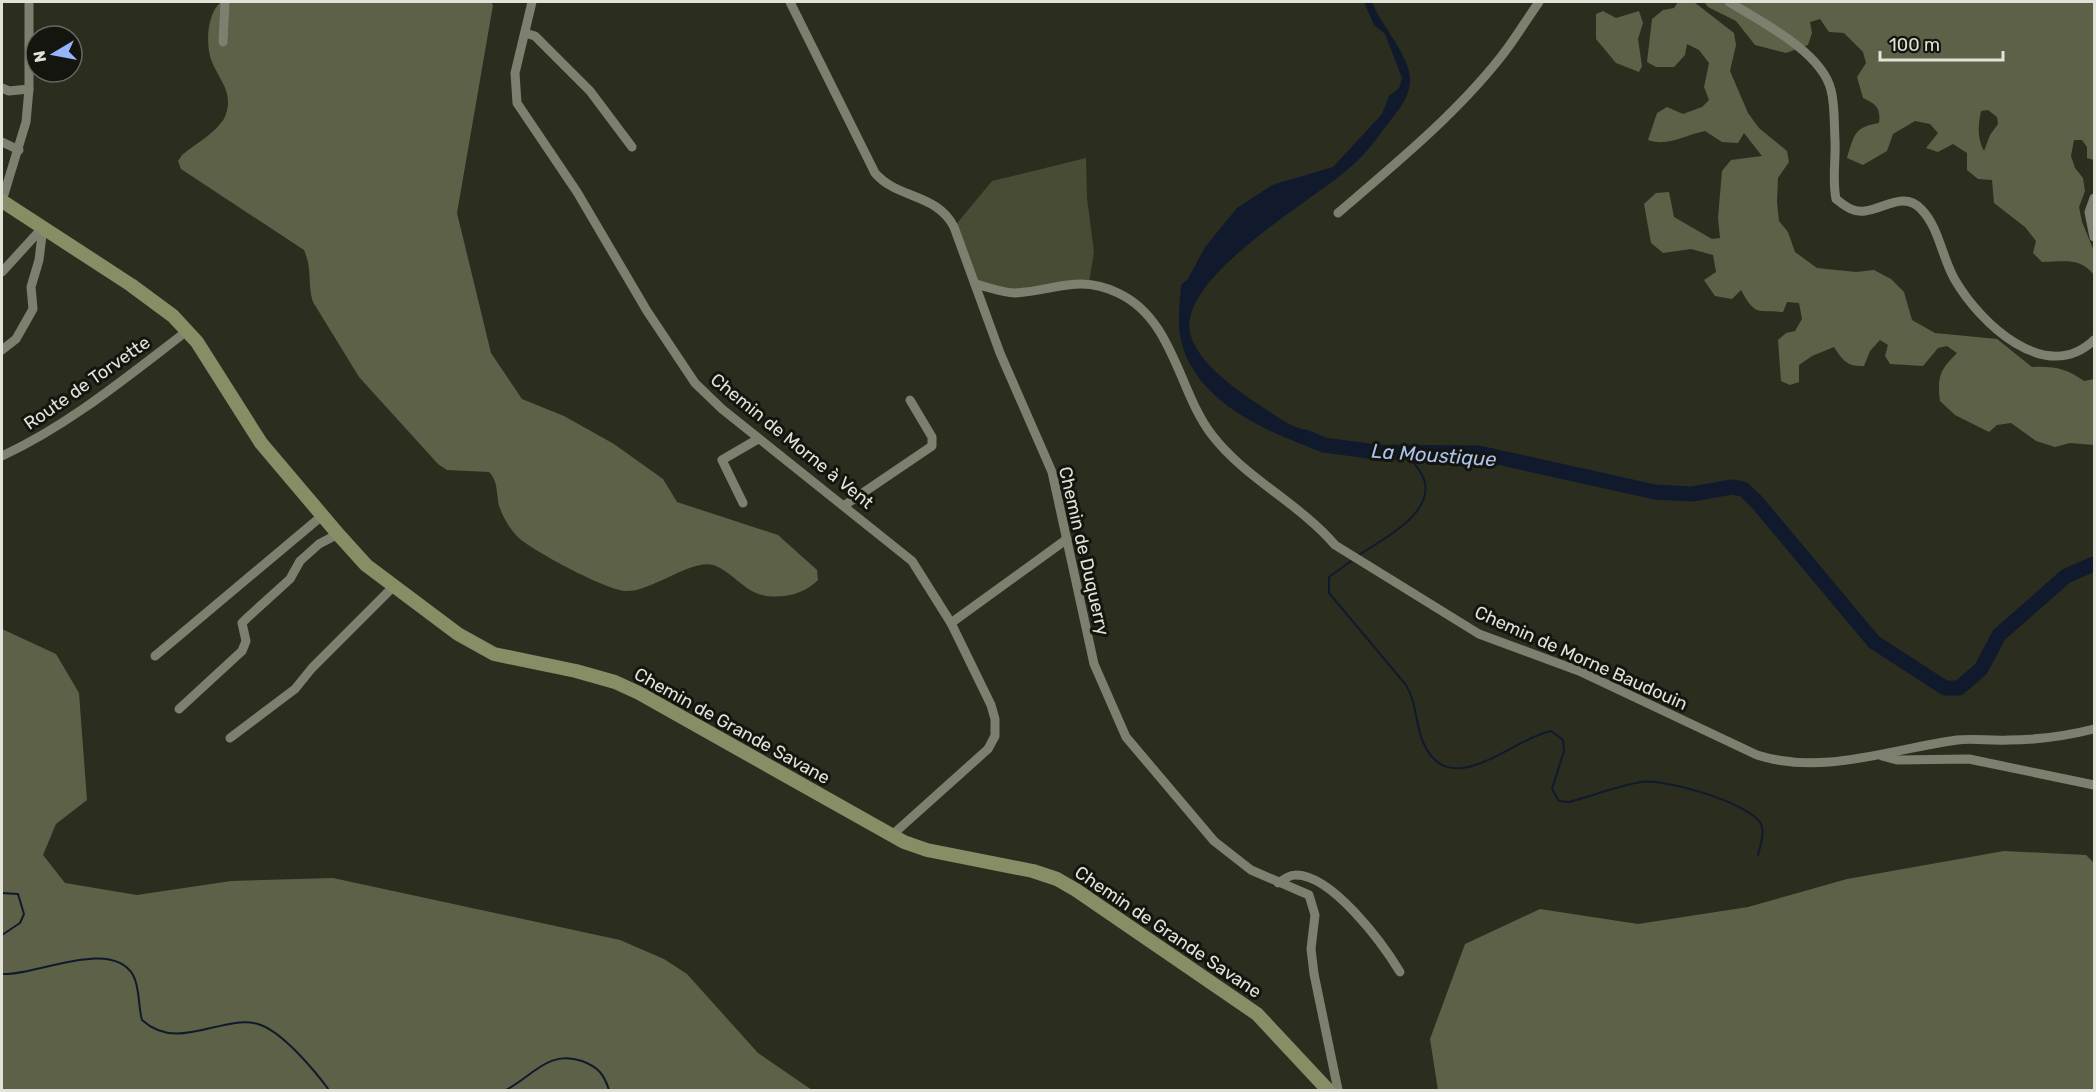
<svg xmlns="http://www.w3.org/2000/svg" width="2096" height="1092" viewBox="0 0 2096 1092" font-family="Rubik,sans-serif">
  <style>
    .green { fill: #484c35 }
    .forest { fill: #5c6147; fill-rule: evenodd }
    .water { fill: #111a2d }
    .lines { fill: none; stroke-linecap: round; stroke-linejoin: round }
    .stream { stroke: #111a2d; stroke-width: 2 }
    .river { stroke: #111a2d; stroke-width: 15 }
    .street { stroke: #7d806f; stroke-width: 9 }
    .secondary { stroke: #878d64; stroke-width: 14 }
    .labels { text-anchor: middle; stroke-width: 6; stroke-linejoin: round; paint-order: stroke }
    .street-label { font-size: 18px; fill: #e1e3d9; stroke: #14150f }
    .water-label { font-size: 20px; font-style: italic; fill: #acc3f1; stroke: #14150f }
  </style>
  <rect width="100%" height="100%" fill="#2b2e1f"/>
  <path class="green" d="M 1086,158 L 1087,198 L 1094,252 L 1089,283 L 1012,293 L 975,284 L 954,227 L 992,181 Z"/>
  <g class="forest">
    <path d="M 221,2 L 491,2 L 493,5 L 457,213 L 491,353 L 522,399 L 564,416 L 614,444 L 663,479 L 677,502 L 778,535 L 817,570 L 818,580 C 802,597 770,602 750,590 C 739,583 728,571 716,566 C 693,556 652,593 625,591 C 604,589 535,552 519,538 C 512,532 504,519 501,511 C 495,498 500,483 489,472 L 447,470 L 438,464 L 359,377 L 313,302 C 307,283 313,271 304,250 L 181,169 L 178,161 L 182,155 C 195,144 221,130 226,114 C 233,92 220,81 212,62 C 205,45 207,13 221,2 Z"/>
    <path d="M 1678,2 L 1694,2 L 1734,33 L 1736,45 L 1730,71 L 1748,113 L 1759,128 L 1787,151 L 1789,162 L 1778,178 L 1777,202 L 1779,221 L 1788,232 L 1795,252 L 1817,268 L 1856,272 L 1874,270 L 1891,279 L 1904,292 L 1912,320 L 1935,333 L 1997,339 L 2032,367 C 2053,366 2066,368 2084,381 L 2094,379 L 2094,445 L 2070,443 L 2055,447 L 2036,441 L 2011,423 L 1997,425 L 1989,432 L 1955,415 L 1940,401 C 1937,376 1940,370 1957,353 L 1947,346 L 1938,348 L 1923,366 L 1890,364 L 1885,356 L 1888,345 L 1880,340 L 1870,351 L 1864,366 C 1848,367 1843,361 1834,347 L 1812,356 L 1799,365 L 1799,382 L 1790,385 L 1781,381 L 1778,340 L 1786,333 L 1795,331 L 1802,319 L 1799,303 L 1787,302 L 1783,312 C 1757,310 1755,316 1741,290 L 1732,299 L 1715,296 L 1704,280 L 1716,272 L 1713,255 L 1691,249 L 1663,253 L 1651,243 L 1644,204 L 1656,193 L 1669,192 L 1674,217 L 1712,239 L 1720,238 L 1718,218 L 1722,171 L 1731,160 L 1762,156 L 1744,133 L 1738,143 L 1722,142 L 1705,131 C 1684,135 1669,147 1648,140 L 1657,113 L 1667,107 L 1683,114 L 1702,107 L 1709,100 L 1704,87 L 1709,63 L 1699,50 L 1687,44 L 1685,55 L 1674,67 L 1656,67 L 1647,62 L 1652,19 L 1663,10 L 1674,8 Z"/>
    <path d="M 1704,2 L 2094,2 L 2094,160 L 2087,158 L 2087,147 L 2082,140 L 2074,140 L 2071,156 L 2075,168 L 2083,178 L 2085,191 L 2079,207 L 2082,222 L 2094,251 L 2094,275 C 2080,257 2064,262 2042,262 L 2033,253 L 2036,241 L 2025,227 L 1994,203 L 1992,180 L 1978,179 L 1967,170 L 1967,153 L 1953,144 L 1938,152 L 1926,148 L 1938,133 L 1930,124 L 1915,121 L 1893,134 L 1887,151 L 1863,165 L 1847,158 C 1854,135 1854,127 1879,123 C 1881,108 1876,104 1863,98 L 1857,77 L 1866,63 L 1863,52 L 1844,33 L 1829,32 L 1820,19 L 1810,22 L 1812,33 L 1808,45 L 1786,53 L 1755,45 L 1736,21 L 1708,7 ZM 1988,110 L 1997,117 L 1998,124 L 1990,135 L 1984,151 C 1977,138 1978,126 1981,111 Z"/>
    <path d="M 1603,11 L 1616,18 L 1639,11 L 1643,23 L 1638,39 L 1642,66 L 1639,72 L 1616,63 L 1596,39 L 1596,14 Z"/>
    <path d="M 2,629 L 56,654 L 79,693 L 87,800 L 56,824 L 43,855 L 65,883 L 137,895 L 231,881 L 333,878 L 620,940 L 664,959 L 687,974 L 758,1053 L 812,1090 L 2,1090 Z"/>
    <path d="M 2004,851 L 2086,855 L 2094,863 L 2094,1090 L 1438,1090 L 1430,1039 L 1465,944 L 1540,909 L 1638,924 L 1748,907 L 1847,879 Z"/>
  </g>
  <path class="water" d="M 1364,2 L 1372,2 C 1380,24 1413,59 1410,83 C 1408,101 1396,113 1386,126 C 1374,143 1363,157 1347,170 C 1312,201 1173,280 1191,336 C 1201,370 1255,402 1284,421 C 1295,428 1312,432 1325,438 L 1320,451 C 1267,432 1195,402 1181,340 C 1177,324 1180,302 1181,285 L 1188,279 L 1205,247 L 1237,208 L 1272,185 L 1333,167 L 1382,114 L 1389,96 L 1399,88 L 1402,78 L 1385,34 L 1374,25 Z"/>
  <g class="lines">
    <g class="stream">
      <path d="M 1359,555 C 1381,540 1431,516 1425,483 C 1423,472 1412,461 1405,452"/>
      <path d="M 1354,559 L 1329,577 L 1329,593 L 1406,685 C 1417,703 1415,723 1423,742 C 1449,804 1513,738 1551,731 L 1563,740 L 1564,751 L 1552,789 L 1559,801 L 1569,802 C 1593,796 1617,786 1641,782 C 1663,778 1751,803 1761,824 C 1765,833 1760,846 1758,855"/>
      <path d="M 2,893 L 18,894 L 24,914 L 20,923 L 2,935"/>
      <path d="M 2,974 C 33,977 111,937 133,975 C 140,987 138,1006 142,1020 C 178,1053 222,1014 258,1024 C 282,1031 315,1071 329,1090"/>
      <path d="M 506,1090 C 534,1075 548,1050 582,1061 C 598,1067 604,1074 609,1090"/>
    </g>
    <path class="river" d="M 1305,437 L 1324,445 L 1376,452 L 1479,453 L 1655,492 L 1692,494 L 1732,487 L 1743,489 L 1756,501 L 1874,642 L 1945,688 L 1959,688 L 1981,669 L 1999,635 L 2066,576 L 2094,564"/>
    <g class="street">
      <path d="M 532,2 L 515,73 L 517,103 L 577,192 L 647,311 L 695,383 L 722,409 L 912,561 L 951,623 L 991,705 L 995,719 L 995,736 L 988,749 L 891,836"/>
      <path d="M 790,2 L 875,173 C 897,199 937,193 954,227 L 1000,353 L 1052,472 L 1094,664 L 1126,737 L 1214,841 L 1251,870 L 1309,895 L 1315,915 L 1311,949 L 1314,974 L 1338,1090"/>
      <path d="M 1729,2 C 1760,21 1822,52 1831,90 C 1835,105 1834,124 1835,140 C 1836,160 1832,179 1836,199 C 1845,206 1853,213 1865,211 C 1884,209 1904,191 1921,209 C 1939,227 1942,258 1955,280 C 1980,323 2046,386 2094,340"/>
      <path d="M 525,33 L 535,36 L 590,91 L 632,147"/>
      <path d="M 223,42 L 225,2"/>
      <path d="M 2,88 L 9,91 L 29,89"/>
      <path d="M 2,142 L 19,150"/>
      <path d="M 2094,198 L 2089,212 L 2094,237"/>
      <path d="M 2,201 L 26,122 L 29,89 L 29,2"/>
      <path d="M 1338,213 C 1394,165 1454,116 1500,58 C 1514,41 1526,20 1539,2"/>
      <path d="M 2,272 L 43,227"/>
      <path d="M 975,284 C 988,287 1003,293 1015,293 C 1055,291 1078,274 1118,293 C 1174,319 1178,391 1212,435 C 1245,478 1299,503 1335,545 L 1479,634 L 1579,671 L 1757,755 C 1823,776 1891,749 1957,740 C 1973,738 1991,741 2008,740 C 2037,740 2066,736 2094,729"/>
      <path d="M 2,350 L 16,339 L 33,309 L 31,287 L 39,260 L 43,227"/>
      <path d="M 2,456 C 69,425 128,376 187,331"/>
      <path d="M 743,503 L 722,460 L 758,439"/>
      <path d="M 845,505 L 932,446 L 932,437 L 910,400"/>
      <path d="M 951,623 L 1067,539"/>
      <path d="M 155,656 L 323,515"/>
      <path d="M 179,709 L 242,651 L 246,641 L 242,623 L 247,618 L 290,579 L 300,561 L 319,544 L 338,534"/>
      <path d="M 230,738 L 295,689 L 312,668 L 394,586"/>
      <path d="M 1882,756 L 1897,760 L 1969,759 L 2094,785"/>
      <path d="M 1278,883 C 1283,880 1289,875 1295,875 C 1332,874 1383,944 1400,972"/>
    </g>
    <path class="secondary" d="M 2,201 L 131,285 L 173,316 L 197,342 L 261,443 L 338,534 L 366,565 L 458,634 L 494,654 L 576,671 L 615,682 L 639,693 L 904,842 L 927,850 L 1033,871 L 1057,879 L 1076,890 L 1257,1014 L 1328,1090"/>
  </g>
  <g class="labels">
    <g class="street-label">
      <text transform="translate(87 383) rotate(-35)" y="6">Route de Torvette</text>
      <text transform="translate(792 441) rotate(39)" y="6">Chemin de Morne à Vent</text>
      <text transform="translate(1084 551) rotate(77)" y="6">Chemin de Duquerry</text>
      <text transform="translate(1581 658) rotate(24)" y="6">Chemin de Morne Baudouin</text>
      <text transform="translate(732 726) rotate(29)" y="6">Chemin de Grande Savane</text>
      <text transform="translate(1168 932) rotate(34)" y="6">Chemin de Grande Savane</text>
    </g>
    <g class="water-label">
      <text transform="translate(1434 455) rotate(4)" y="7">La Moustique</text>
    </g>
  </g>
  <rect width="2096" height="1092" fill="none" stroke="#e1e3d9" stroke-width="6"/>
  <g transform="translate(54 54) rotate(260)"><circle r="28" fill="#14150f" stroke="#666760" stroke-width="1.5"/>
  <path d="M0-4.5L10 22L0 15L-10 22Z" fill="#95b6fd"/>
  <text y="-9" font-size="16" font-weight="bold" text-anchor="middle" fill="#e1e3d9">N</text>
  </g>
  <path d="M1880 51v9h123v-9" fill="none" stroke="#e1e3d9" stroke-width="3"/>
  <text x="1889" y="51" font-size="18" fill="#e1e3d9" stroke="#14150f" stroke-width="4.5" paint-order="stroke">100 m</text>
</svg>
